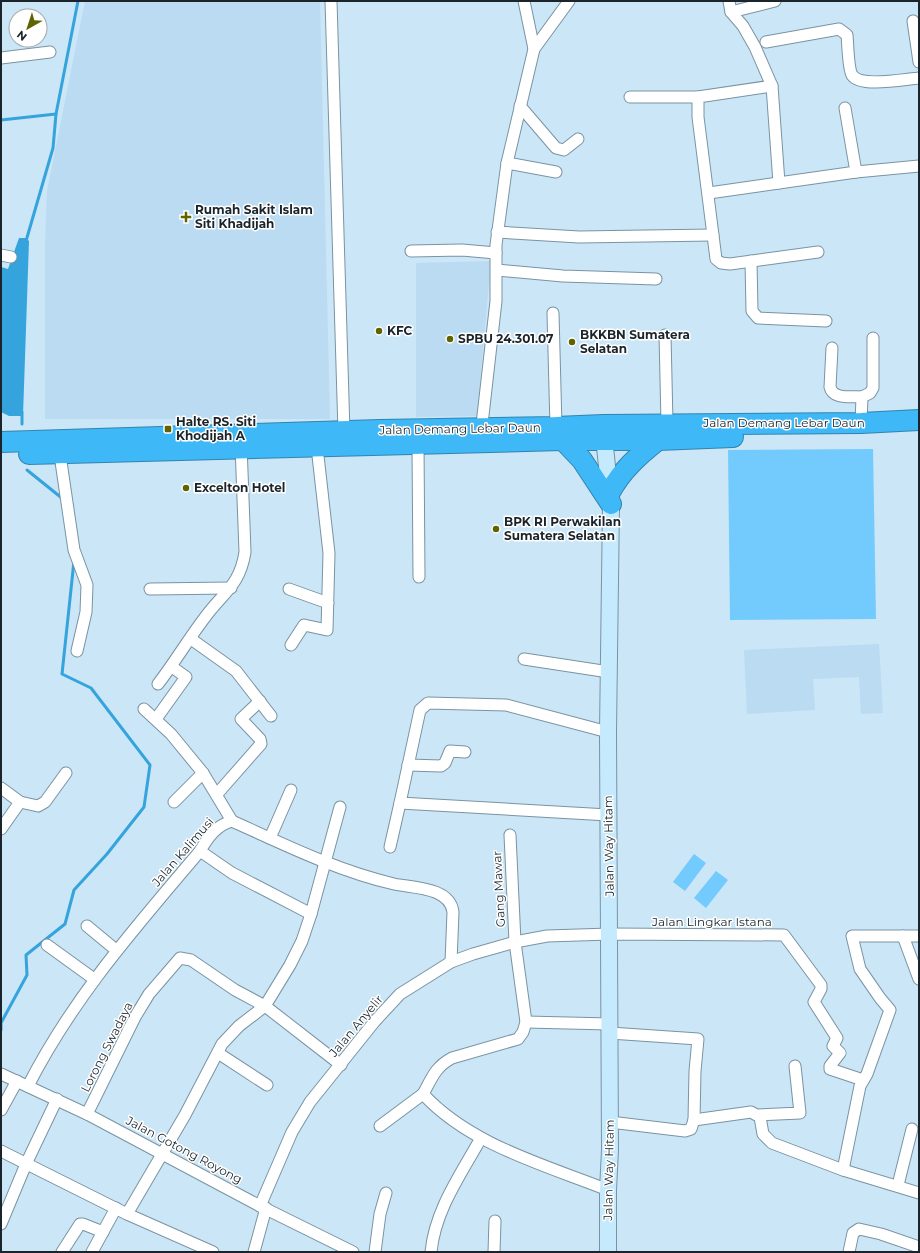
<svg xmlns="http://www.w3.org/2000/svg" width="920" height="1253" viewBox="0 0 920 1253" font-family="Montserrat,sans-serif">
  <style>
    .built { fill: #badbf1 }
    .green { fill: #73cafd }
    .water { fill: #35a3dc }
    .lines { fill: none; stroke-linecap: round; stroke-linejoin: round }
    .stream { stroke: #35a3dc; stroke-width: 3 }
    .street-casing { stroke: #7a93a2; stroke-width: 13 }
    .secondary-casing { stroke: #7a93a2; stroke-width: 18 }
    .highway-casing { stroke: #3284af; stroke-width: 22 }
    .street { stroke: #fff; stroke-width: 11 }
    .secondary { stroke: #c5eafd; stroke-width: 16 }
    .highway { stroke: #3fb8f7; stroke-width: 20 }
    .poi-dot { fill: #5f6400; stroke: #fff; stroke-width: 1.5 }
    .labels { text-anchor: middle; stroke-width: 3; stroke-linejoin: round; paint-order: stroke }
    .poi-label { font-size: 12px; font-weight: bold; fill: #1a242a; stroke: #fff; text-anchor: start }
    .street-label { font-size: 12px; fill: #1a242a; stroke: #fff }
  </style>
  <rect width="100%" height="100%" fill="#cbe6f7"/>
  <g class="built">
    <path d="M 85,1 L 320,1 L 330,419 L 45,419 L 45,244 L 47,191 Z"/>
    <path d="M 491,261 L 477,416 L 416,417 L 416,263 Z"/>
    <path d="M 879,644 L 883,713 L 861,714 L 859,677 L 813,679 L 815,710 L 747,714 L 744,650 Z"/>
  </g>
  <g class="green">
    <path d="M 873,449 L 876,619 L 730,620 L 728,450 Z"/>
    <path d="M 694,854 L 706,863 L 685,891 L 673,882 Z"/>
    <path d="M 716,871 L 728,880 L 706,908 L 694,898 Z"/>
  </g>
  <path class="water" d="M 19,238 L 26,238 L 29,241 L 23,416 L 9,416 L 1,412 L 1,267 L 8,269 Z"/>
  <g class="lines">
    <g class="stream">
      <path d="M 1,120 L 56,114"/>
      <path d="M 26,241 L 53,148 L 56,114 L 78,1"/>
      <path d="M 22,424 L 22,412"/>
      <path d="M 27,470 L 63,499"/>
      <path d="M 1,1030 L 1,1023 L 27,975 L 26,955 L 65,924 L 74,890 L 107,854 L 144,807 L 150,765 L 91,688 L 62,674 L 74,561"/>
    </g>
    <defs>
      <g id="street">
        <path d="M 331,1 L 344,432"/>
        <path d="M 729,1 L 731,12 L 743,26 L 755,47 L 772,86 L 779,183"/>
        <path d="M 731,12 L 775,1"/>
        <path d="M 913,21 L 919,62"/>
        <path d="M 766,42 L 839,29 L 847,35 C 848,45 848,68 852,75 C 860,88 905,79 919,78"/>
        <path d="M 534,49 L 569,1"/>
        <path d="M 1,58 L 50,52"/>
        <path d="M 772,86 L 698,97 L 698,117 L 716,259 L 721,263 L 730,264 L 818,252"/>
        <path d="M 630,97 L 698,97"/>
        <path d="M 520,106 L 556,148 L 564,150 L 578,139"/>
        <path d="M 845,108 L 856,172"/>
        <path d="M 507,163 L 556,172"/>
        <path d="M 709,193 L 856,172 L 919,166"/>
        <path d="M 497,232 L 579,237 L 713,235"/>
        <path d="M 411,251 L 462,250 L 496,253"/>
        <path d="M 1,255 L 11,257"/>
        <path d="M 751,261 L 752,311 L 758,318 L 826,321"/>
        <path d="M 497,270 L 563,276 L 656,279"/>
        <path d="M 553,313 L 556,427"/>
        <path d="M 665,335 L 667,423"/>
        <path d="M 832,348 L 830,387 C 833,400 852,396 862,397"/>
        <path d="M 861,423 L 862,397 L 870,393 L 873,388 L 873,338"/>
        <path d="M 481,433 L 496,301 L 496,245 L 507,163 L 534,49 L 524,1"/>
        <path d="M 418,444 L 419,577"/>
        <path d="M 60,455 L 74,550 L 87,585 L 86,612 L 77,651"/>
        <path d="M 150,589 L 231,588"/>
        <path d="M 289,589 L 328,603"/>
        <path d="M 191,639 L 236,671 L 271,716"/>
        <path d="M 291,645 L 304,625 L 327,630 L 329,553 L 317,447"/>
        <path d="M 524,659 L 609,672"/>
        <path d="M 158,684 C 175,662 189,638 206,616 C 224,592 240,585 245,552 L 241,445"/>
        <path d="M 144,709 L 171,734 L 203,773 L 232,821"/>
        <path d="M 156,719 L 186,677 L 172,667"/>
        <path d="M 608,732 L 506,705 L 428,703 L 420,710 L 400,803 L 608,815"/>
        <path d="M 408,765 L 441,766 L 445,763 L 450,751 L 465,752"/>
        <path d="M 1,788 L 20,802 L 38,806 L 45,802 L 66,773"/>
        <path d="M 217,794 L 261,744 L 260,739 L 241,719 L 260,701"/>
        <path d="M 174,802 L 203,773"/>
        <path d="M 1,829 L 20,802"/>
        <path d="M 510,835 L 515,942 L 526,1022 L 523,1032 L 518,1039 L 452,1058 C 435,1067 432,1078 423,1094 C 470,1145 545,1165 608,1190"/>
        <path d="M 270,838 L 291,790"/>
        <path d="M 390,847 L 400,803"/>
        <path d="M 200,851 L 232,873 L 311,914"/>
        <path d="M 87,926 L 116,950"/>
        <path d="M 903,936 L 919,979"/>
        <path d="M 47,945 L 94,979"/>
        <path d="M 526,1022 L 610,1024"/>
        <path d="M 610,1033 L 698,1039 L 695,1071 L 694,1120"/>
        <path d="M 218,1053 L 267,1085"/>
        <path d="M 1,1074 L 87,1114 L 260,1206 L 353,1252"/>
        <path d="M 28,1086 C 74,996 136,927 200,851 C 208,837 217,825 232,821 C 285,845 338,871 394,884 C 413,888 450,887 453,912 L 451,962"/>
        <path d="M 1,1110 L 17,1081"/>
        <path d="M 87,1114 L 135,1017 L 149,994 L 180,958 L 191,960 L 235,990 L 265,1006 L 341,1065"/>
        <path d="M 758,1115 L 800,1113 L 795,1066"/>
        <path d="M 610,1122 L 685,1131 L 691,1129 L 694,1120 L 751,1112 L 760,1117 L 763,1134 L 772,1143 L 843,1170 L 919,1193"/>
        <path d="M 380,1126 L 423,1094"/>
        <path d="M 1,1151 L 127,1214 L 213,1252"/>
        <path d="M 843,1170 L 860,1086 L 867,1074 L 890,1010 L 880,998 L 860,969 L 852,936 L 919,936"/>
        <path d="M 898,1185 L 912,1129"/>
        <path d="M 260,1206 L 292,1132 L 310,1102 L 375,1021 L 400,994 L 451,962 L 473,954 L 515,942 L 547,936 L 610,934 L 784,935 L 821,985 L 821,989 L 814,1002 L 837,1038 L 833,1046 L 840,1053 L 830,1066 L 830,1069 L 863,1080"/>
        <path d="M 127,1214 L 185,1115 L 222,1044 L 239,1026 L 265,1006 L 290,965 L 302,941 L 311,914 L 340,807"/>
        <path d="M 1,1224 L 26,1164 L 57,1099"/>
        <path d="M 62,1252 L 80,1224 L 83,1224 L 103,1232"/>
        <path d="M 92,1252 L 116,1208"/>
        <path d="M 254,1252 L 266,1208"/>
        <path d="M 375,1252 L 380,1214 L 386,1193"/>
        <path d="M 431,1252 C 435,1210 461,1174 481,1138"/>
        <path d="M 494,1252 L 495,1221"/>
        <path d="M 849,1252 L 853,1233 L 859,1229 L 881,1234 L 919,1247"/>
      </g>
      <path id="secondary" d="M 603,428 L 611,504 L 608,732 L 610,1150 L 608,1190 L 608,1252"/>
      <g id="highway">
        <path d="M 563,440 L 582,460 L 611,504"/>
        <path d="M 1,442 L 380,430 L 556,427 L 603,425 L 861,423 L 919,420"/>
        <path d="M 29,454 L 563,440 L 658,440 L 733,437"/>
        <path d="M 610,492 C 622,470 638,456 658,440"/>
      </g>
    </defs>
    <use href="#street" class="street-casing"/>
    <use href="#secondary" class="secondary-casing"/>
    <use href="#highway" class="highway-casing"/>
    <use href="#street" class="street"/>
    <use href="#secondary" class="secondary"/>
    <use href="#highway" class="highway"/>
  </g>
  <g class="poi-dot">
    <path d="M184 211h4v4h4v4h-4v4h-4v-4h-4v-4h4z"/>
    <circle cx="379" cy="331" r="4"/>
    <circle cx="450" cy="339" r="4"/>
    <circle cx="572" cy="342" r="4"/>
    <rect x="164" y="425" width="8" height="8" rx="2"/>
    <circle cx="186" cy="488" r="4"/>
    <circle cx="496" cy="529" r="4"/>
  </g>
  <g class="labels">
    <g class="poi-label">
      <text x="195" y="214">Rumah Sakit Islam<tspan x="195" dy="14">Siti Khadijah</tspan></text>
      <text x="387" y="335">KFC</text>
      <text x="580" y="339">BKKBN Sumatera<tspan x="580" dy="14">Selatan</tspan></text>
      <text x="458" y="343">SPBU 24.301.07</text>
      <text x="176" y="426">Halte RS. Siti<tspan x="176" dy="14">Khodijah A</tspan></text>
      <text x="194" y="492">Excelton Hotel</text>
      <text x="504" y="526">BPK RI Perwakilan<tspan x="504" dy="14">Sumatera Selatan</tspan></text>
    </g>
    <g class="street-label">
      <text x="784" y="427">Jalan Demang Lebar Daun</text>
      <text transform="translate(460 429) rotate(-1)" y="4">Jalan Demang Lebar Daun</text>
      <text transform="translate(609 846) rotate(-91)" y="4">Jalan Way Hitam</text>
      <text transform="translate(183 852) rotate(-49)" y="4">Jalan Kalimusi</text>
      <text transform="translate(499 889) rotate(-93)" y="4">Gang Mawar</text>
      <text x="712" y="926">Jalan Lingkar Istana</text>
      <text transform="translate(356 1026) rotate(-50)" y="4">Jalan Anyelir</text>
      <text transform="translate(107 1047) rotate(-63)" y="4">Lorong Swadaya</text>
      <text transform="translate(184 1150) rotate(28)" y="4">Jalan Gotong Royong</text>
      <text transform="translate(609 1170) rotate(-89)" y="4">Jalan Way Hitam</text>
    </g>
  </g>
  <rect width="920" height="1253" fill="none" stroke="#1a242a" stroke-width="4"/>
  <g transform="translate(28 28) rotate(219)"><circle r="19" fill="#ffffff" stroke="#a3a7aa"/>
  <path d="M0-3L7 15L0 10L-7 15Z" fill="#5f6400"/>
  <text y="-6" font-size="11" font-weight="bold" text-anchor="middle" fill="#1a242a">N</text>
  </g>
</svg>
